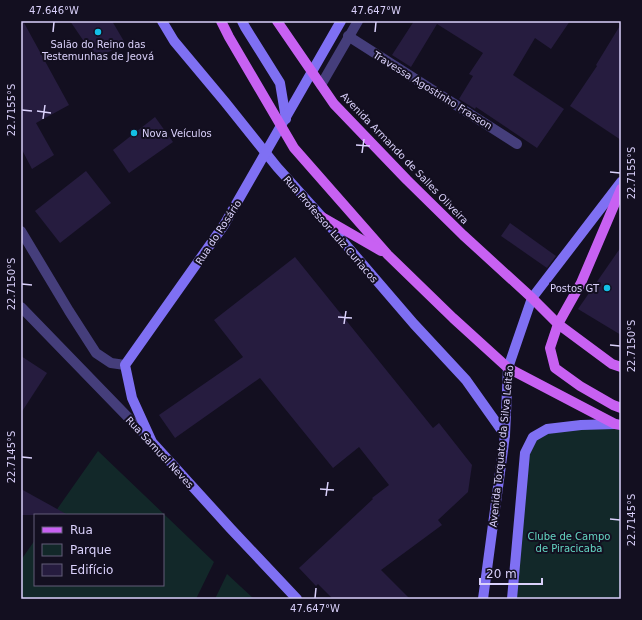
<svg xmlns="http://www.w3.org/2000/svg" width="642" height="620" viewBox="0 0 642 620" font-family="'DejaVu Sans',sans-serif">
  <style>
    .green { fill: #122829 }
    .building { fill: #261c3f }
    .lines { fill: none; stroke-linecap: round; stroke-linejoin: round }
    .street { stroke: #453e7b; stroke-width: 10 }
    .secondary { stroke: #7f70f3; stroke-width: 10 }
    .primary { stroke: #c861f2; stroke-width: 10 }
    .ticks { fill: none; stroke: #dad1fb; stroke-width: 1.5 }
    .poi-dot { fill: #13bfe6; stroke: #130f20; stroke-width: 1.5 }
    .labels { text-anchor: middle; stroke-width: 4; stroke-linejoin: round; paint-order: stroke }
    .poi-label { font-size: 10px; fill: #dad1fb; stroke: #130f20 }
    .street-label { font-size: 10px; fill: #dad1fb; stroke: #130f20 }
    .park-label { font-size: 10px; fill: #64d5c2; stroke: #130f20 }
    .neatline { fill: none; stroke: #dad1fb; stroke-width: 1.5 }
    .ticks-label { font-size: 10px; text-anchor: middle; fill: #dad1fb }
  </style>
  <rect width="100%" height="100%" fill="#130f20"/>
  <g class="green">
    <path d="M 621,425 L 621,599 L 512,599 L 525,453 L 547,429 Z"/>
    <path d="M 98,451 L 214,562 L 196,599 L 21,599 L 21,560 L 35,540 L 35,585 L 163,585 L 163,515 L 53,515 Z"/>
    <path d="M 227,574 L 254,599 L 215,599 Z"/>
  </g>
  <g class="building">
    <path d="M 21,21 L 23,21 L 69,105 L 36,123 L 54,155 L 32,169 L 21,148 Z"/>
    <path d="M 70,21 L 112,21 L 125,43 L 96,59 Z"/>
    <path d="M 414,21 L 570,21 L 551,49 L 535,38 L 513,75 L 564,109 L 537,148 L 476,107 L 475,109 L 459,99 L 473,76 L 469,74 L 483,53 L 437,24 L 411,67 L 392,55 Z"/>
    <path d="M 621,24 L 621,140 L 570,106 L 597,66 L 596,65 Z"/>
    <path d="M 155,117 L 173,142 L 129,173 L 113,150 Z"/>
    <path d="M 86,171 L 111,203 L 60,243 L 35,211 Z"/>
    <path d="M 510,223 L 556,256 L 547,268 L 501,236 Z"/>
    <path d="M 621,247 L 621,335 L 578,309 Z"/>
    <path d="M 295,257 L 433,428 L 439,423 L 472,465 L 468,492 L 438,520 L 442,525 L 381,570 L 410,599 L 333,599 L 318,584 L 316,586 L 299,568 L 373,499 L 372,498 L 389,485 L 359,447 L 333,468 L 260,378 L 175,438 L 159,415 L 243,357 L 214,320 Z"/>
    <path d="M 21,356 L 47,373 L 21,413 Z"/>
    <path d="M 21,489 L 68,515 L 21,515 Z"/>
  </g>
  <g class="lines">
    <g class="street">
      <path d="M 348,36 L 517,144"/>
      <path d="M 321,85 L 358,21"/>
      <path d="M 21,231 L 69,311 L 96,353 L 111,363 L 125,365"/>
      <path d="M 21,307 L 151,441"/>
    </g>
    <g class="secondary">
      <path d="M 162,21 L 174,41 L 225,102 L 277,167 L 322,217 L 414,324 L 466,380 L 505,435"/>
      <path d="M 242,21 L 245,27 L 280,83 L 286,119"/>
      <path d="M 297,599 L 231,529 L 152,442 L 132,398 L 125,365 L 224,225 L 341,21"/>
      <path d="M 483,599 L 505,435 L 508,368 L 532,298 L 621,182"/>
      <path d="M 512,599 L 525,453 L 533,437 L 547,429 L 581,425 L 615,424"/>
    </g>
    <g class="primary">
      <path d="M 221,21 L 229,37 L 294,148 L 388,255 L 453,318 L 508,368 L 615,424 L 621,425"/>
      <path d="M 277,21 L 334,104 L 407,180 L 463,235 L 532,298 L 558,324 L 612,364 L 621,367"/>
      <path d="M 621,189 L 581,283 L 558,324 L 550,348 L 555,368 L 580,386 L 613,405 L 621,408"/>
      <path d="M 322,217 L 381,251"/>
    </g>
  </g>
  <path class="ticks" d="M 53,32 L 54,22M 375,32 L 376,22M 22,110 L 32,111M 37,111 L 51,113M 43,119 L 45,105M 356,145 L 370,146M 362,153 L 364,139M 610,172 L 620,173M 22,284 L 32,285M 338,317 L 352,318M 344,324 L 346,311M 610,345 L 620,346M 22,457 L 32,458M 320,489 L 334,490M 326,496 L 328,482M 610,519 L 620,520M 315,598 L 316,588"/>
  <g class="poi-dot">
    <circle cx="98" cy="32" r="4"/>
    <circle cx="134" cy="133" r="4"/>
    <circle cx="607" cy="288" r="4"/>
  </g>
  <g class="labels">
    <g class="poi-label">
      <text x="98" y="48">Salão do Reino das<tspan x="98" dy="12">Testemunhas de Jeová</tspan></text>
      <text x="142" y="137" text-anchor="start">Nova Veículos</text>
      <text x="599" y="292" text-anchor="end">Postos GT</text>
    </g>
    <g class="street-label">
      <text transform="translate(433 90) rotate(32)" y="4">Travessa Agostinho Frasson</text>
      <text transform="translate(405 158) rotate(46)" y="4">Avenida Armando de Salles Oliveira</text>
      <text transform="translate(331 229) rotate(49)" y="4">Rua Professor Luiz Curiacos</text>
      <text transform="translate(218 232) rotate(-57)" y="4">Rua do Rosário</text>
      <text transform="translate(501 446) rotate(-84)" y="4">Avenida Torquato da Silva Leitão</text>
      <text transform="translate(160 452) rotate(47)" y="4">Rua Samuel Neves</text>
    </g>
    <g class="park-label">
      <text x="569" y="540">Clube de Campo<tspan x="569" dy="12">de Piracicaba</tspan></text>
    </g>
  </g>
  <rect width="642" height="620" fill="none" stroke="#130f20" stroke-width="44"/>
  <rect x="34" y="514" width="130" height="72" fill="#130f20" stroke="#635d78"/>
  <rect x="42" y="527" width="20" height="6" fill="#c861f2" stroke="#635d78"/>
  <text x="70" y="534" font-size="12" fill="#dad1fb">Rua</text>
  <rect x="42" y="544" width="20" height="12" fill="#122829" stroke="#635d78"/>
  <text x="70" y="554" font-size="12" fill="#dad1fb">Parque</text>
  <rect x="42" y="564" width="20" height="12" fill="#261c3f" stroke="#635d78"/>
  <text x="70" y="574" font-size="12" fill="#dad1fb">Edifício</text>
  <path d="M480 578v6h62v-6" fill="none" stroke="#dad1fb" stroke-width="2"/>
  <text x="486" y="578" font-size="12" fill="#dad1fb" stroke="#130f20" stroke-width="3" paint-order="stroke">20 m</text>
  <rect x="22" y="22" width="598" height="576" class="neatline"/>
  <g class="ticks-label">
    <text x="54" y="14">47.646°W</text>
    <text x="376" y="14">47.647°W</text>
    <text transform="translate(11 110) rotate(-90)" y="4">22.7155°S</text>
    <text transform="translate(631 173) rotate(-90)" y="4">22.7155°S</text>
    <text transform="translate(11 284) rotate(-90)" y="4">22.7150°S</text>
    <text transform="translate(631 346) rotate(-90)" y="4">22.7150°S</text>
    <text transform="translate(11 457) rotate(-90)" y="4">22.7145°S</text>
    <text transform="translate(631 520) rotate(-90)" y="4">22.7145°S</text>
    <text x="315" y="612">47.647°W</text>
  </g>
</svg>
